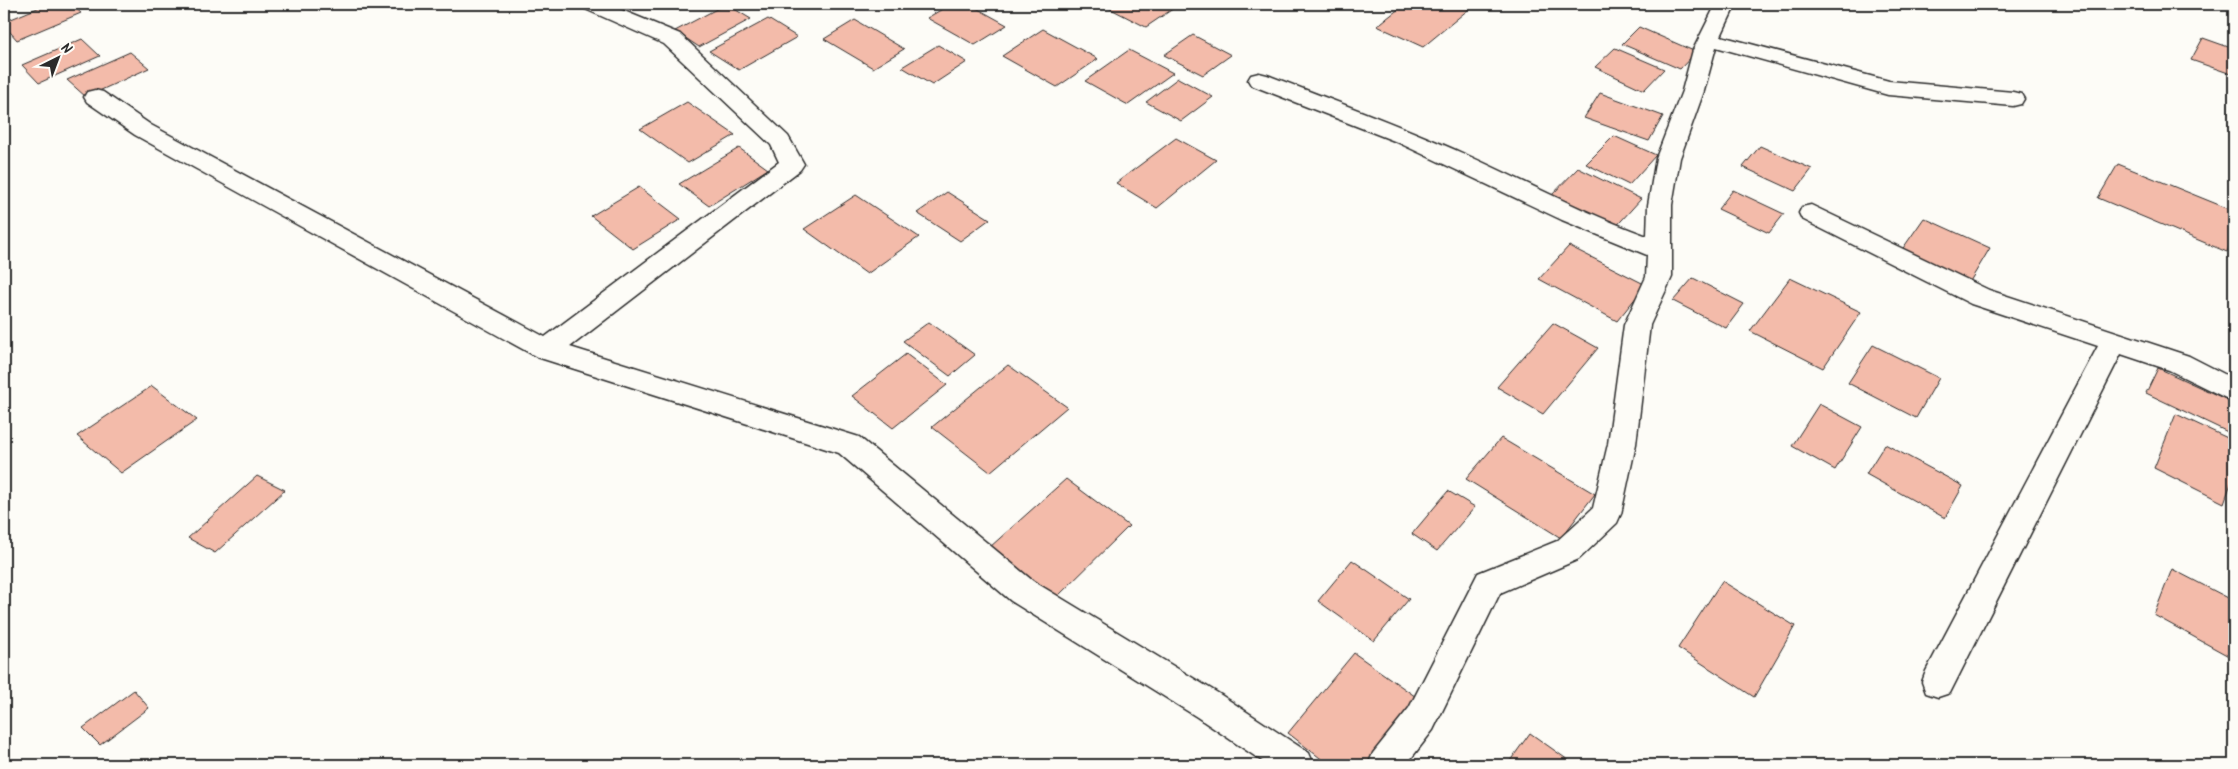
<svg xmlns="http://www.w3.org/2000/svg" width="2238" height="769" viewBox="0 0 2238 769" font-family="Kalam,sans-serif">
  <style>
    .building { fill: #f3bbaa; stroke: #2b2b2b }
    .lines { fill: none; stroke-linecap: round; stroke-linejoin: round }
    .minor-casing { stroke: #2b2b2b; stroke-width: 3 }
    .minor { fill: #fdfcf7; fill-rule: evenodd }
  </style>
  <rect width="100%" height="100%" fill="#fdfcf7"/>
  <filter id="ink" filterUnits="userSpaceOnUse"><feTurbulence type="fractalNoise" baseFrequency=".02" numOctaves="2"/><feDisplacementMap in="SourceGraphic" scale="10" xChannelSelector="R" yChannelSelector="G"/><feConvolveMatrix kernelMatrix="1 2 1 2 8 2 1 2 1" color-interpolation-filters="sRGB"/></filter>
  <g filter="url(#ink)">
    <g class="building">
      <path d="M 47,4 L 71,4 L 81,13 L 17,40 L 4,25 L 4,22 Z"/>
      <path d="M 726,4 L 751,19 L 699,47 L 675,31 Z"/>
      <path d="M 951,4 L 969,4 L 1007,25 L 975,45 L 927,18 Z"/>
      <path d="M 1112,4 L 1180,4 L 1146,27 L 1107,7 Z"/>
      <path d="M 1405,4 L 1475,4 L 1423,47 L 1377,26 Z"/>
      <path d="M 768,19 L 797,37 L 739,70 L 709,51 Z"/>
      <path d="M 855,20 L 904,49 L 873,68 L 824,39 Z"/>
      <path d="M 1639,27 L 1696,52 L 1680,69 L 1622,44 Z"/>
      <path d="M 1043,29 L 1098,59 L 1057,87 L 1002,56 Z"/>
      <path d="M 1193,35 L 1231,55 L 1203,75 L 1164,55 Z"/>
      <path d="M 2203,38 L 2234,49 L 2234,75 L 2191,60 Z"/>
      <path d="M 82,39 L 100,56 L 39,83 L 22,65 Z"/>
      <path d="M 938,45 L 967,62 L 932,85 L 902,67 Z"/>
      <path d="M 1615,48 L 1664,69 L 1644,90 L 1595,67 Z"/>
      <path d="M 1129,50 L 1173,73 L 1128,105 L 1085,81 Z"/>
      <path d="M 130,52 L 149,68 L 86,97 L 67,80 Z"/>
      <path d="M 1178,78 L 1213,97 L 1181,121 L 1146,102 Z"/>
      <path d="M 1600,93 L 1663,116 L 1649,141 L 1584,118 Z"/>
      <path d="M 687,102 L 735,135 L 688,163 L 640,129 Z"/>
      <path d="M 1614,136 L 1656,155 L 1629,185 L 1586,164 Z"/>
      <path d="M 1176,138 L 1216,160 L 1157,208 L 1116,183 Z"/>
      <path d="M 1760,146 L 1812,169 L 1795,191 L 1743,167 Z"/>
      <path d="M 739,148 L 768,169 L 709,206 L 679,184 Z"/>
      <path d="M 2118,164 L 2234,211 L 2234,234 L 2227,252 L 2098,198 Z"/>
      <path d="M 1578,168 L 1641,199 L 1612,231 L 1548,199 Z"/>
      <path d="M 639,187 L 681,219 L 633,249 L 591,216 Z"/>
      <path d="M 1733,190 L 1784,214 L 1769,233 L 1718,209 Z"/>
      <path d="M 947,192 L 990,219 L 960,241 L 917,213 Z"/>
      <path d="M 856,195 L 919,237 L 867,274 L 804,229 Z"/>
      <path d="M 1924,218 L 1990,248 L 1969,283 L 1901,251 Z"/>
      <path d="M 1569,246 L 1646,285 L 1617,321 L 1539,279 Z"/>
      <path d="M 1693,278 L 1744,304 L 1726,328 L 1673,301 Z"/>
      <path d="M 1790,278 L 1861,312 L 1823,368 L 1750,331 Z"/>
      <path d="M 929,322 L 975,355 L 950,376 L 903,341 Z"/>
      <path d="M 1553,323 L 1598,348 L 1543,414 L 1497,387 Z"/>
      <path d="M 1873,345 L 1939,378 L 1916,418 L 1848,383 Z"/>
      <path d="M 906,354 L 947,385 L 893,428 L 852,396 Z"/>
      <path d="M 1008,365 L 1067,407 L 990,472 L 932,427 Z"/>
      <path d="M 2158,368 L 2234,403 L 2234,435 L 2146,393 Z"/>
      <path d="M 152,386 L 197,420 L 121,473 L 77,436 Z"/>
      <path d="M 1819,404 L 1862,427 L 1835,470 L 1792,446 Z"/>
      <path d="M 2176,414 L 2234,441 L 2234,475 L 2224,503 L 2154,468 Z"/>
      <path d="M 1501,438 L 1595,494 L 1561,538 L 1466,479 Z"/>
      <path d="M 1885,444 L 1963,486 L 1945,518 L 1866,474 Z"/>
      <path d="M 257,476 L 285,490 L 215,553 L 188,538 Z"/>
      <path d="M 1066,479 L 1129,526 L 1055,599 L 990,547 Z"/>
      <path d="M 1448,491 L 1475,507 L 1437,551 L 1412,534 Z"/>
      <path d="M 1352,560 L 1409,599 L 1374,641 L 1318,601 Z"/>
      <path d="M 2172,569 L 2234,601 L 2234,659 L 2154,615 Z"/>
      <path d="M 1722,581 L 1795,626 L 1754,697 L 1678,648 Z"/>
      <path d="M 1354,653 L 1419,699 L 1369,765 L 1329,765 L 1288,733 Z"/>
      <path d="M 134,690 L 149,708 L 100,745 L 83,728 Z"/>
      <path d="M 1530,733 L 1575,765 L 1507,765 Z"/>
    </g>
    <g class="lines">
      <defs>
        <g id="minor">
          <path d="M 580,4 L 607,4 L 680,34 L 788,136 L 804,164 L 800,170 L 570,347 L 859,437 L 1033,581 L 1221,695 L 1309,753 L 1314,765 L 1268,765 L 1197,717 L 1011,601 L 839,453 L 537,357 L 135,135 L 87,102 L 84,97 L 87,92 L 95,90 L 103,92 L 151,125 L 545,337 L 779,162 L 771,145 L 664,44 L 583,8 Z"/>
          <path d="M 1716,4 L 1736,4 L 1721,36 L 1889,81 L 2013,92 L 2021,94 L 2024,99 L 2021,104 L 2013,106 L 1888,95 L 1716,47 L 1704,91 L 1680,158 L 1672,205 L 1672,277 L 1650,325 L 1636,444 L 1621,514 L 1617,523 L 1579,559 L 1500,593 L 1433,730 L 1406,765 L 1368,765 L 1373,753 L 1409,708 L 1478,573 L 1557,541 L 1593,508 L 1608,444 L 1624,325 L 1646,277 L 1647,255 L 1562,220 L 1397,142 L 1251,85 L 1248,80 L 1251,75 L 1259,73 L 1267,75 C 1332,100 1397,124 1460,152 C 1523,180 1583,213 1647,236 L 1648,205 L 1656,158 L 1682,91 L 1693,50 Z"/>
          <path d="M 1811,205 L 1989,290 L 2189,356 L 2234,379 L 2234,402 L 2169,370 L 2121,354 L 1950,693 L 1938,697 L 1926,693 L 1922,682 L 1926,671 L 2098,346 L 1971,304 L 1802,219 L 1799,213 L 1802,207 Z"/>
        </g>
      </defs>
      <use href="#minor" class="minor-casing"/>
      <use href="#minor" class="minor"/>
    </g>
  </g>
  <rect width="2238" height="769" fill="none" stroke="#fdfcf7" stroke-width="20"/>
  <rect x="10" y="10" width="2218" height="749" fill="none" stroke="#2b2b2b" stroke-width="2" filter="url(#ink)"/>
  <g transform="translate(58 58) rotate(42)" stroke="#fdfcf7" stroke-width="4" paint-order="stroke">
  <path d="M0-4L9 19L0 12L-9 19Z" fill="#2b2b2b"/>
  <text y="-8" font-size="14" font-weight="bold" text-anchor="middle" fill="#2b2b2b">N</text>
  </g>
</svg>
